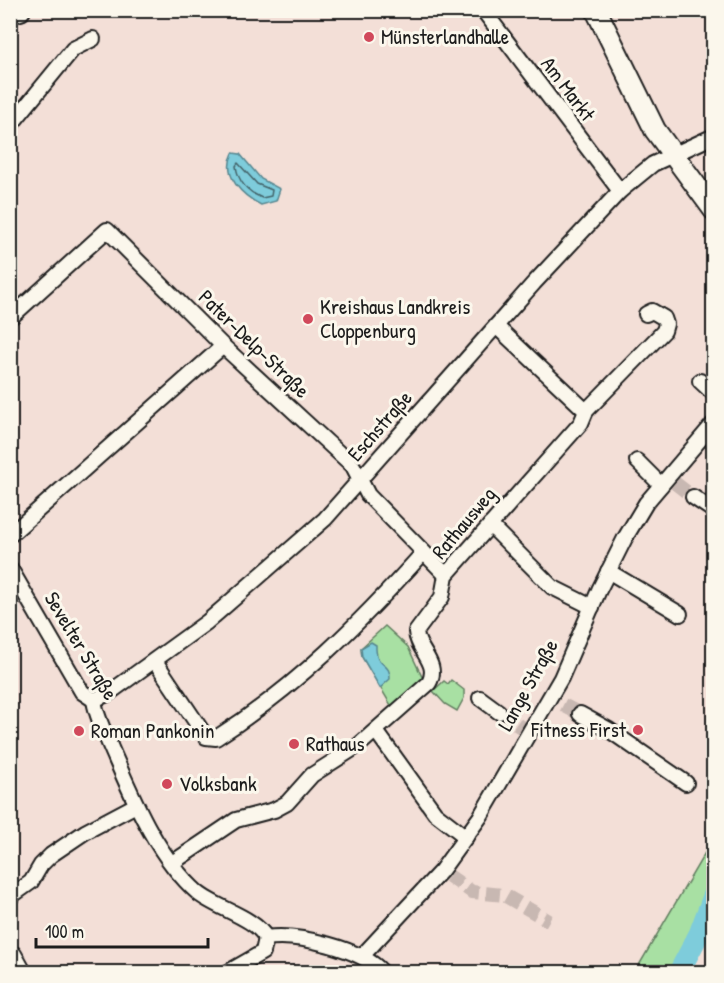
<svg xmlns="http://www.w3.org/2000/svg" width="724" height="983" viewBox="0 0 724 983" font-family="'Patrick Hand',sans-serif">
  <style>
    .green { fill: #a8e0a3; stroke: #627e60; stroke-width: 1.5 }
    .water { fill: #7eccdb; stroke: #57868f; stroke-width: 1.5 }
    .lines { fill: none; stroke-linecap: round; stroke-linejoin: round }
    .shore { stroke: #436268; stroke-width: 1.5 }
    .river { stroke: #7eccdb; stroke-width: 21 }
    .street-tunnel { stroke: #c8b8b2; stroke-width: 14; stroke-dasharray: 14 7; stroke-linecap: butt }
    .street-casing { stroke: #1c1c1c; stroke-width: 18 }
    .secondary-casing { stroke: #1c1c1c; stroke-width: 24 }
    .street { stroke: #fbf7ec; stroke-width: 14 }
    .secondary { stroke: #fbf7ec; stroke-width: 20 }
    .poi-dot { fill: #d1495b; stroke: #fbf7ec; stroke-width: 2 }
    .labels { text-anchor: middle; stroke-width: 6; stroke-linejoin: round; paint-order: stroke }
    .poi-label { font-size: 21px; fill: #1c1c1c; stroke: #fbf7ec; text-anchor: start }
    .street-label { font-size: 21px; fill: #1c1c1c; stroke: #fbf7ec }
  </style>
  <rect width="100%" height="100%" fill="#f3dfd7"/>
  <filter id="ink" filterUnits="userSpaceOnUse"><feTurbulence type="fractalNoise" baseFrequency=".0167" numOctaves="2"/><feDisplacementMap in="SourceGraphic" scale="12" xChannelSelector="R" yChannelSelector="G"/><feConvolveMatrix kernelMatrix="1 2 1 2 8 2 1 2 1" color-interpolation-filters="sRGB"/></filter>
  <g filter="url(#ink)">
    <g class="green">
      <path d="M 385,626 L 408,647 L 423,679 L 417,688 L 392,707 L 362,657 L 361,648 Z"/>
      <path d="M 451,680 L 464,690 L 464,698 L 457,711 L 445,704 L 433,691 L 444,681 L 448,684 Z"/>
      <path d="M 713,839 L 713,882 L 689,947 L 673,972 L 635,972 Z"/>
    </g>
    <g class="water">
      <path d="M 233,153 L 240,154 L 261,179 L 280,189 L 276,201 L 261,205 C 243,196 221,176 233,153 Z"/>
      <path d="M 371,642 L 376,645 C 375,669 391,661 390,679 L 380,688 L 362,657 L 361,648 Z"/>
    </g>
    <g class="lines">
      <path class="shore" d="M 238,163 L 257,184 L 272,190 L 271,196 L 262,198 C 248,192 238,182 236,166 Z"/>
      <path class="river" d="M 679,972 L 699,934 L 714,894"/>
      <g class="street-tunnel">
        <path d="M 675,483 L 693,497"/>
        <path d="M 563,705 L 580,714"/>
        <path d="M 499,712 L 522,728"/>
        <path d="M 449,876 L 472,892 L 504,895 L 549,921"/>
      </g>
      <defs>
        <g id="street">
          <path d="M 483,10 L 620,191"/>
          <path d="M 10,126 L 73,49 L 93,39"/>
          <path d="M 10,318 L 107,230 L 223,346 L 353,466 L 368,495 L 446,575"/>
          <path d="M 496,326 L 586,411"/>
          <path d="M 700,381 L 714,394"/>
          <path d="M 637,461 L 661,485"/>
          <path d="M 693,497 L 714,511"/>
          <path d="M 490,525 L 552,587 L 592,607"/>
          <path d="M 10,535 L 223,346"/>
          <path d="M 10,568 L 82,692 L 94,700"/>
          <path d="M 608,571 L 680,614"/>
          <path d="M 155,661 L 206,737 L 216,738 C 296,687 360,623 423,553"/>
          <path d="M 480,698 L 499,712"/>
          <path d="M 94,700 L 109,693 L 207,622 L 325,519 L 534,283 L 620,191 L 653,164 L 714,136"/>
          <path d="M 94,700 C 96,716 105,733 111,748 C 133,798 156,856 198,893 C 216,908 256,918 266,938"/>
          <path d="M 580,714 L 609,730 L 686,783"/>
          <path d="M 376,731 L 435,813 L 466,837"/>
          <path d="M 172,863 L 236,820 L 274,810 L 287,803 L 312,775 L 359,745 L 429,683 C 440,663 417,651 416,632 L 442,597 L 446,575 L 581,423 L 586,411 L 664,331 L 666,324 L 664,318 L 652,311 L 646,314"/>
          <path d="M 10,897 L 31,882 L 41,865 L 51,855 L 85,832 L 136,805"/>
          <path d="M 266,938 C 297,933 362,949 382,972"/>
          <path d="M 14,954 L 24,972"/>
          <path d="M 362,956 L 441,871 L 480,817 L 561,678 L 599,590 L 625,538 L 646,503 L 714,423"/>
          <path d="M 228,972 L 263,952 L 266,938"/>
        </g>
        <g id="secondary">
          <path d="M 596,10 L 655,130 L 714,210"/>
          <path d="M 10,13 L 20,10"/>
        </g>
      </defs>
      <use href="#street" class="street-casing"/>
      <use href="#secondary" class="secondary-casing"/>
      <use href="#street" class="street"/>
      <use href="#secondary" class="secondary"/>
    </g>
  </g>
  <g class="poi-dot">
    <circle cx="369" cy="37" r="6"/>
    <circle cx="308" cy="319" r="6"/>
    <circle cx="638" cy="730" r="6"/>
    <circle cx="79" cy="731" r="6"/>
    <circle cx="294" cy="744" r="6"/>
    <circle cx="167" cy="784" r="6"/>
  </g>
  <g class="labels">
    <g class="poi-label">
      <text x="381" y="44">Münsterlandhalle</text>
      <text x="320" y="314">Kreishaus Landkreis<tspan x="320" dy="24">Cloppenburg</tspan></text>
      <text x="626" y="737" text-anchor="end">Fitness First</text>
      <text x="91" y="738">Roman Pankonin</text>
      <text x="306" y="751">Rathaus</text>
      <text x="179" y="791">Volksbank</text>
    </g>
    <g class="street-label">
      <text transform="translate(568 89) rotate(53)" y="7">Am Markt</text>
      <text transform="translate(254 344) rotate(44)" y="7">Pater-Delp-Straße</text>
      <text transform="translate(380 426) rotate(-49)" y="7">Eschstraße</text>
      <text transform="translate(464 523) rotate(-50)" y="7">Rathausweg</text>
      <text transform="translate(81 646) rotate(59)" y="7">Sevelter Straße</text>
      <text transform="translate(528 685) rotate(-61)" y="7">Lange Straße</text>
    </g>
  </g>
  <rect width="724" height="983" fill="none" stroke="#fbf7ec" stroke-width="36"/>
  <rect x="18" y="18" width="688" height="947" fill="none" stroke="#1c1c1c" stroke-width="2" filter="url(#ink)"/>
  <path d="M36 938v9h172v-9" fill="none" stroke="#1c1c1c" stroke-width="3"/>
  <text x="45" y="938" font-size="18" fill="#1c1c1c" stroke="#fbf7ec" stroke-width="4.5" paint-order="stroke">100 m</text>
</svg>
